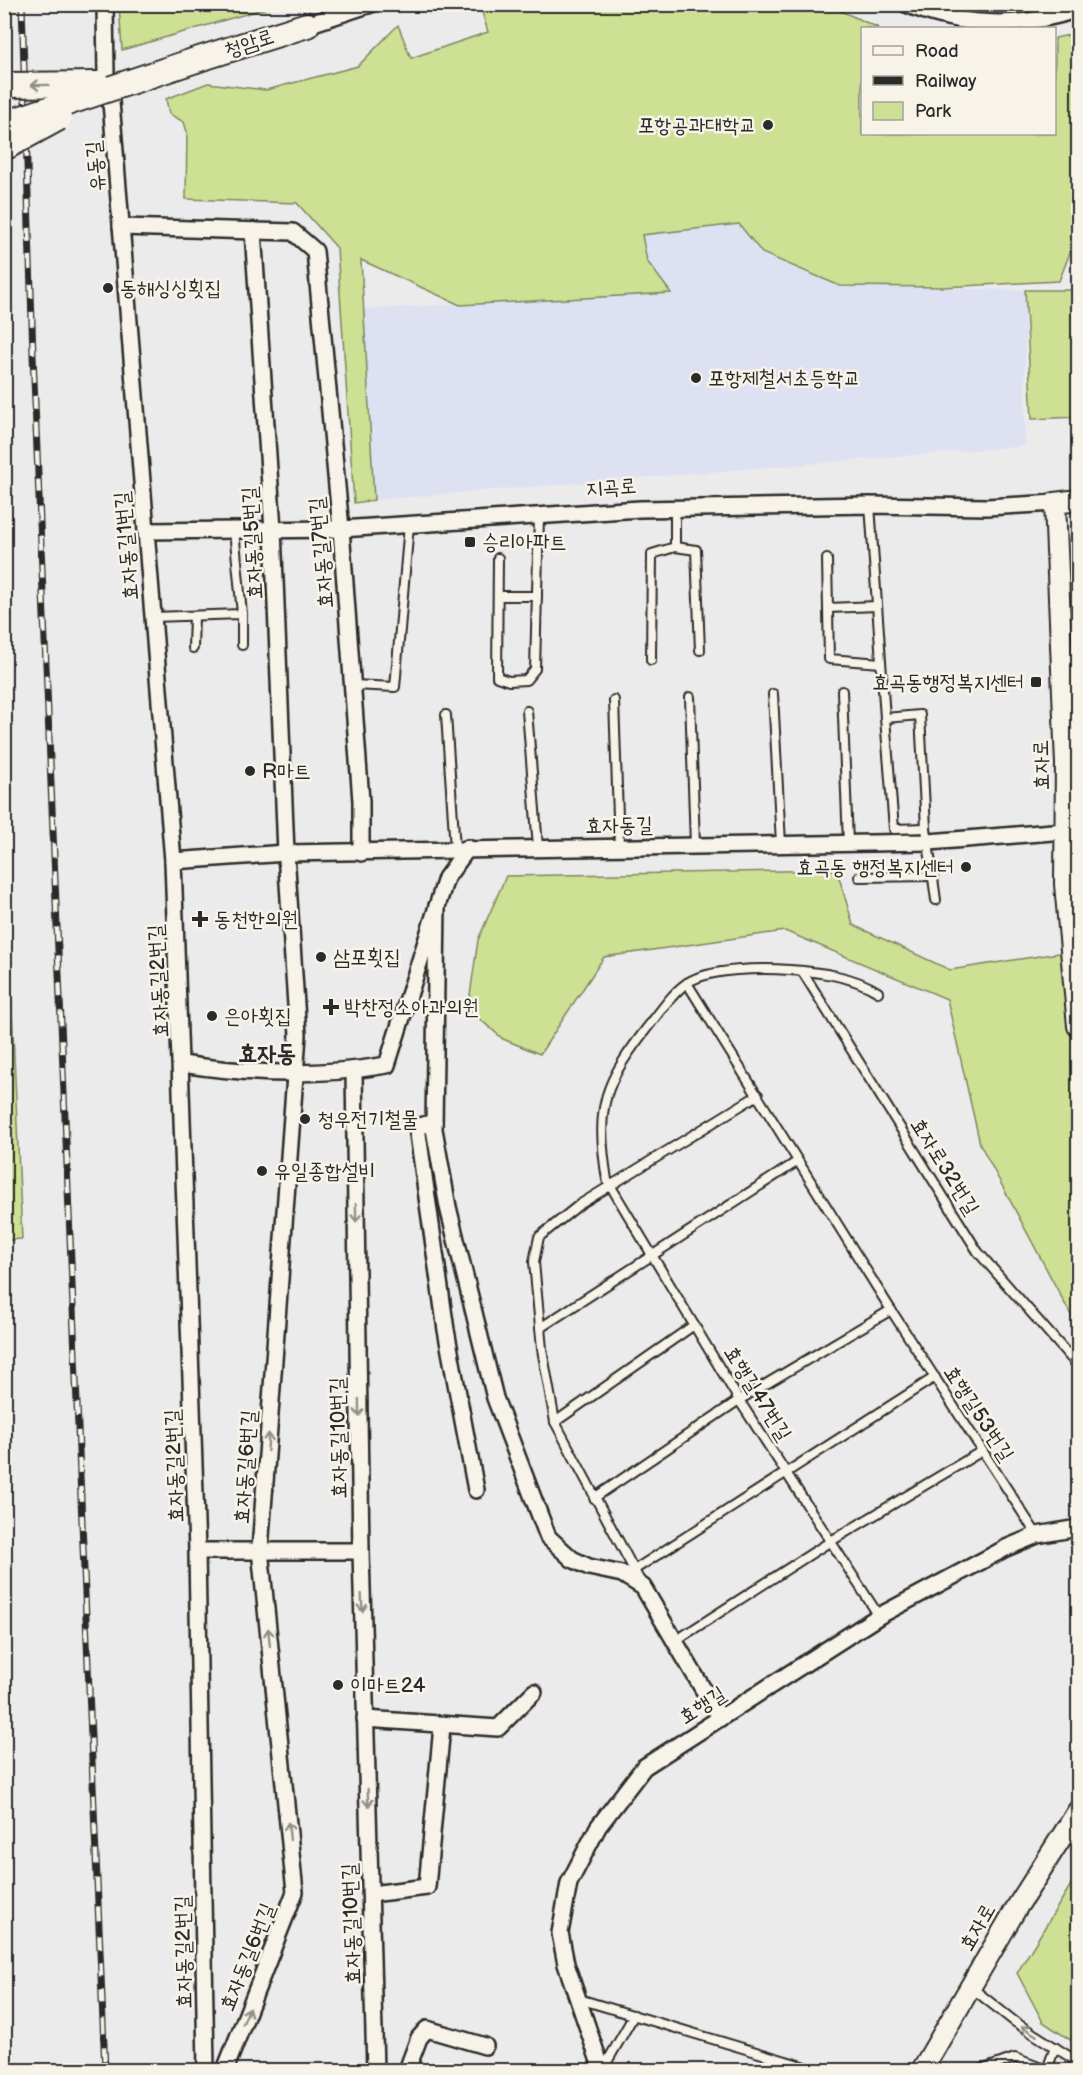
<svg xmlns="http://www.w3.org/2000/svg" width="1083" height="2075" viewBox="0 0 1083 2075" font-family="'Balsamiq Sans','Poor Story',sans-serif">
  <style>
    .built { fill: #dee1f1 }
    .green { fill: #cde094; stroke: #7c8660; stroke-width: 1.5 }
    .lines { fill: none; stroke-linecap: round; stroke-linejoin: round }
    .service-casing { stroke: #2b2b2b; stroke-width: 12 }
    .minor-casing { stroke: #2b2b2b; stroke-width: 20 }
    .tertiary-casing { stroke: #2b2b2b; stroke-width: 24 }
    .primary-casing { stroke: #2b2b2b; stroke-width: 28 }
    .service { stroke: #f7f3e8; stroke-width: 8 }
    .minor { stroke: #f7f3e8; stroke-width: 15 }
    .tertiary { stroke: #f7f3e8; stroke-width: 20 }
    .primary { stroke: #f7f3e8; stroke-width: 24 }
    .rail-casing { stroke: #2b2b2b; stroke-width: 7 }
    .rail { stroke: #f7f3e8; stroke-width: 4.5; stroke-dasharray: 14; stroke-linecap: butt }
    .primary-bridge-casing { stroke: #2b2b2b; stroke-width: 28; stroke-linecap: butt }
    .primary-bridge { stroke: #f7f3e8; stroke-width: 24 }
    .oneway { stroke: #918f8a }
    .poi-dot { fill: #2b2b2b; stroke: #f7f3e8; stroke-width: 2 }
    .labels { text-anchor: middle; stroke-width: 5; stroke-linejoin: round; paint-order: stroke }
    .street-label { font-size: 21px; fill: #2b2b2b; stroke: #f7f3e8 }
    .poi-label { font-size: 21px; fill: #2b2b2b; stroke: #f7f3e8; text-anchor: start }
    .quarter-label { font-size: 24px; font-weight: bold; fill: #2b2b2b; stroke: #f7f3e8 }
  </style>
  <rect width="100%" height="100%" fill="#ecebec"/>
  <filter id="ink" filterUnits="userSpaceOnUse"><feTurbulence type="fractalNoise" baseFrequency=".0167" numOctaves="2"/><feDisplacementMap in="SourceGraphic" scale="12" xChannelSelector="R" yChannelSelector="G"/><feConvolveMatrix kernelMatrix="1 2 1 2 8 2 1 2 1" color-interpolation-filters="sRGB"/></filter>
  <g filter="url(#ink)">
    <path class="built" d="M 739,224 L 762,253 L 840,286 L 1025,290 L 1025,446 L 374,500 L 363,309 L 670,294 L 647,261 L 642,235 Z"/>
    <g class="green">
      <path d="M 825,4 L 879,28 L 862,28 L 862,134 L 1054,134 L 1055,38 L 1078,33 L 1078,239 L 1075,240 L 1059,281 L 943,287 L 840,286 L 762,253 L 739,224 L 642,235 L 647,261 L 671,293 L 460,305 L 361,260 L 374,500 L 354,503 L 337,248 L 297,203 L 186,199 L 187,132 L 184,122 L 169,114 L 166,99 L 208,83 L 266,90 L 358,66 L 398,25 L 411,58 L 488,32 L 480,5 Z"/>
      <path d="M 119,5 L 119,4 L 277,5 L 122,50 Z"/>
      <path d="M 1025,290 L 1078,290 L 1078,417 L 1032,419 Z"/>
      <path d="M 4,824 L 22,1239 L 5,1240 L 4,1240 Z"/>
      <path d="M 837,870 L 853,925 L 950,970 L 1078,950 L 1078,1325 L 1072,1317 L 980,1144 L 947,999 L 785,931 L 604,957 L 540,1054 L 503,1039 L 468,1009 L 478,940 L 506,876 Z"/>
      <path d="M 1078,1873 L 1078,2045 L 1043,2022 L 1017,1973 Z"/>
    </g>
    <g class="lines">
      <defs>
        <g id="service">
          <path d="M 870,505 L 885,718 L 920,715 L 926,828 L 936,900"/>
          <path d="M 675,547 L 696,550 L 700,650"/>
          <path d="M 498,558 L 497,677 L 509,681 L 526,680 L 535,669 L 539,516"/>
          <path d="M 827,559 L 829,659 L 881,663"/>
          <path d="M 499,596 L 537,596"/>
          <path d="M 828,608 L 877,606"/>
          <path d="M 242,614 L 242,645"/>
          <path d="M 153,617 L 242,614 L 234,530"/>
          <path d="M 193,648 L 194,616"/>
          <path d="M 651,660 L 652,554 L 675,547 L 675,508"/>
          <path d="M 353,685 L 395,687 L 409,525"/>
          <path d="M 842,691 L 848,843"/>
          <path d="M 773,694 L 781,844"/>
          <path d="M 690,697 L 695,845"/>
          <path d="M 614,700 L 619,846"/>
          <path d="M 527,711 L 538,847"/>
          <path d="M 446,715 L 455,849"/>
          <path d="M 885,718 L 894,829 L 926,828"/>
          <path d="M 859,877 L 933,876"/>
          <path d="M 802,971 L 978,1252 L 1078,1366"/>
          <path d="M 878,992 C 853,976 820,972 790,970 C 764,968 709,968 687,983 C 672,993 661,1011 650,1024 C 604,1083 595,1104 607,1180 L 739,1400 L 879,1616"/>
          <path d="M 891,1310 L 1037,1535"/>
          <path d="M 540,1328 L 798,1161"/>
          <path d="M 555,1422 L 694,1325"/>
          <path d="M 594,1498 L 739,1400 L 891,1310 L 687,983"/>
          <path d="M 634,1570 L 935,1377"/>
          <path d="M 641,1583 L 555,1422 L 542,1349 L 534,1262 L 539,1237 L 579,1205 L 758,1095"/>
          <path d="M 675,1641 L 831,1541 L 982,1451"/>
          <path d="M 972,1988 L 1015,2022 L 1078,2062"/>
          <path d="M 579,1999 L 816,2070"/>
          <path d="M 603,2069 L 634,2015"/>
          <path d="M 981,2070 L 1015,2058 L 1047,2070"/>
          <path d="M 1047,2070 L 1055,2047"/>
        </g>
        <g id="minor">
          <path d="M 105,4 L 106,76"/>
          <path d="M 906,4 C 962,27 1021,29 1078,9"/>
          <path d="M 307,25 L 371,4"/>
          <path d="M 111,102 L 173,861 L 197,1551 L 206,2070"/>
          <path d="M 121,227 L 293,232 L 315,251 L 341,529 L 361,801 L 361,853"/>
          <path d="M 146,531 L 341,529 L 640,509 L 870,505 L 987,507 L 1055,503"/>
          <path d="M 173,861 L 286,853 L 929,842 L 1065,831"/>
          <path d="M 437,906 L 434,1129 L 448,1207 L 495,1398 L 548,1537 L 572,1559 L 589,1567 L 622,1574 L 643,1587 L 720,1718"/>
          <path d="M 182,1064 C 252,1075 318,1077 387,1065 L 446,878 L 468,848"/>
          <path d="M 354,1071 L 361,1551 L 375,2070"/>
          <path d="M 434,1122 L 417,1127 L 446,1330 L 476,1490"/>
          <path d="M 197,1551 L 361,1551"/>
          <path d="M 365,1719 L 498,1728 L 534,1692"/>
          <path d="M 371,1894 L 427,1887 L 442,1726"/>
          <path d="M 225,2070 L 295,1892 L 260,1550 L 298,1035 L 286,853 L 273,530 L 253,231"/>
          <path d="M 407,2070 L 419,2038 L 427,2029 L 485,2046"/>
          <path d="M 602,2070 L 566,1964 L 560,1933 L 569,1883 L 598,1827 L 644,1767 L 879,1616 L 1006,1548 L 1037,1535 L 1078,1528"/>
        </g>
        <g id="tertiary">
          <path d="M 1078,500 L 1055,503 L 1066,764 L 1065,884 L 1078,1026"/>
          <path d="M 922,2070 L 1017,1907 L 1078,1811"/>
        </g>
        <path id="primary" d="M 196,60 L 307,25"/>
      </defs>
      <use href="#service" class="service-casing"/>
      <use href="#minor" class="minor-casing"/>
      <use href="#tertiary" class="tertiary-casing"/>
      <use href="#primary" class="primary-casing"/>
      <use href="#service" class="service"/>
      <use href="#minor" class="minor"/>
      <use href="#tertiary" class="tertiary"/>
      <use href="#primary" class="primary"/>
      <defs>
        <path id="rail" d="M 22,4 L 33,355 L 105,2070"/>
      </defs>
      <use href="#rail" class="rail-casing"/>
      <use href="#rail" class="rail"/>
      <defs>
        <g id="primary-bridge">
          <path d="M 4,85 L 98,84"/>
          <path d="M 4,124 L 196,60"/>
          <path d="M 4,148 L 59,118"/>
        </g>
      </defs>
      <use href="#primary-bridge" class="primary-bridge-casing"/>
      <use href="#primary-bridge" class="primary-bridge"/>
    </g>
    <defs><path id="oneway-shaft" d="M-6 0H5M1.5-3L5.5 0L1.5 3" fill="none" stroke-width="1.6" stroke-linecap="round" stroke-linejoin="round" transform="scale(1.5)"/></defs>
    <g class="oneway">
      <use href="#oneway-shaft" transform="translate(40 85) rotate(179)"/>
      <use href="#oneway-shaft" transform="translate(356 1213) rotate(89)"/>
      <use href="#oneway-shaft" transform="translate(359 1408) rotate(89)"/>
      <use href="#oneway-shaft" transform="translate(268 1442) rotate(-86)"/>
      <use href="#oneway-shaft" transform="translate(362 1603) rotate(88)"/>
      <use href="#oneway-shaft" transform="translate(269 1637) rotate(-96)"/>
      <use href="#oneway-shaft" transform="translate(368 1798) rotate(88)"/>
      <use href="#oneway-shaft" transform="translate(289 1831) rotate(-96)"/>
      <use href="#oneway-shaft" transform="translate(246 2016) rotate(-68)"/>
      <use href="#oneway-shaft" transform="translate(1029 2031) rotate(-148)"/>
    </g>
  </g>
  <g class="poi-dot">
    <circle cx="768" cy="125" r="6"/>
    <circle cx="108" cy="288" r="6"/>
    <circle cx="696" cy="378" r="6"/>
    <rect x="464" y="536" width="12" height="12" rx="3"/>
    <rect x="1030" y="676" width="12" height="12" rx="3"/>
    <circle cx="250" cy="771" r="6"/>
    <circle cx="966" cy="867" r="6"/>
    <path d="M197 910h6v6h6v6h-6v6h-6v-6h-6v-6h6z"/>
    <circle cx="321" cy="957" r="6"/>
    <path d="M328 998h6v6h6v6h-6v6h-6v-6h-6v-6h6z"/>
    <circle cx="212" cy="1016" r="6"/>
    <circle cx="305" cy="1119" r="6"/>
    <circle cx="262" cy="1171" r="6"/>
    <circle cx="338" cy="1685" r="6"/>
  </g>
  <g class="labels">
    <g class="street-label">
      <text transform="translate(249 43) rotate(-18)" y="7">청암로</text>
      <text transform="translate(95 166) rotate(-95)" y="7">유동길</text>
      <text transform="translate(611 487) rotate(-4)" y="7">지곡로</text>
      <text transform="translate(252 543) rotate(-93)" y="7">효자동길5번길</text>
      <text transform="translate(126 546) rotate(-95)" y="7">효자동길1번길</text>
      <text transform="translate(321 553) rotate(-95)" y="7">효자동길7번길</text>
      <text transform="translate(1041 765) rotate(-91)" y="7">효자로</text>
      <text transform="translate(619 825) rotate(-1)" y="7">효자동길</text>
      <text transform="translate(158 981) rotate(-93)" y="7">효자동길2번길</text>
      <text transform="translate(945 1166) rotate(58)" y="7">효자로32번길</text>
      <text transform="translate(758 1393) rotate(58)" y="7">효행길47번길</text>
      <text transform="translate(979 1413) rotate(57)" y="7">효행길53번길</text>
      <text transform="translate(338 1438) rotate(-91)" y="7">효자동길10번길</text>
      <text transform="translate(174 1466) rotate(-92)" y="7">효자동길2번길</text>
      <text transform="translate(245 1467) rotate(-86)" y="7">효자동길6번길</text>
      <text transform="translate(702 1705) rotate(-33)" y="7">효행길</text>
      <text transform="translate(351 1924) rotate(-92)" y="7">효자동길10번길</text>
      <text transform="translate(977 1927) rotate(-60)" y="7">효자로</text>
      <text transform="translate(183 1952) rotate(-91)" y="7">효자동길2번길</text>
      <text transform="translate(247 1957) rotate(-68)" y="7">효자동길6번길</text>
    </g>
    <g class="poi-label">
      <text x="756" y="132" text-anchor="end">포항공과대학교</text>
      <text x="120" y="295">동해싱싱횟집</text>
      <text x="708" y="385">포항제철서초등학교</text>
      <text x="482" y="549">승리아파트</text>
      <text x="1024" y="689" text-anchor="end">효곡동행정복지센터</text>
      <text x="262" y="778">R마트</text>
      <text x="954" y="874" text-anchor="end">효곡동 행정복지센터</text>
      <text x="214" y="926">동천한의원</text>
      <text x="333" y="964">삼포횟집</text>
      <text x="344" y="1014">박찬정소아과의원</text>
      <text x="224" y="1023">은아횟집</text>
      <text x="317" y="1126">청우전기철물</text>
      <text x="274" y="1178">유일종합설비</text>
      <text x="350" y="1692">이마트24</text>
    </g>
    <g class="quarter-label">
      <text x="267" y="1061">효자동</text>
    </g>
  </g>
  <rect width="1083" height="2075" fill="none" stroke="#f7f3e8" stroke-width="24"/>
  <rect x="12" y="12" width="1059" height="2051" fill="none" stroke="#2b2b2b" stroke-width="2" filter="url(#ink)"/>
  <rect x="861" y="27" width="195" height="108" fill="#f7f3e8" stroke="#a5a39c" stroke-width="1.5"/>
  <rect x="873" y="46" width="30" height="9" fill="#f7f3e8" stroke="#a5a39c" stroke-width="1.5"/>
  <text x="915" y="57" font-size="18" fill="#2b2b2b">Road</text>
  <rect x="873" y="76" width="30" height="9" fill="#2b2b2b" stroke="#a5a39c" stroke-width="1.5"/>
  <text x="915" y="87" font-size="18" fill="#2b2b2b">Railway</text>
  <rect x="873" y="102" width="30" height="18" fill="#cde094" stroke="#a5a39c" stroke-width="1.5"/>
  <text x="915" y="117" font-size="18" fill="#2b2b2b">Park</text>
</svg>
